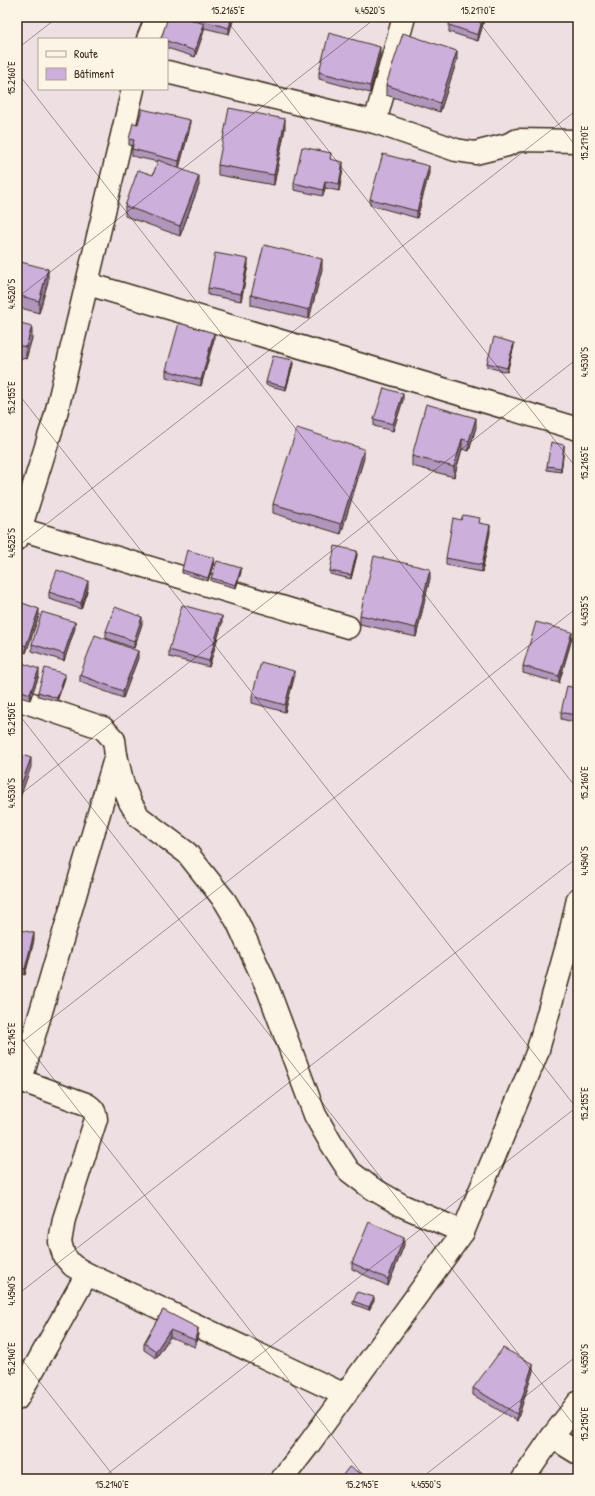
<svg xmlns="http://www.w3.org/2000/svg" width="595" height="1496" viewBox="0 0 595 1496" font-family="'Patrick Hand',sans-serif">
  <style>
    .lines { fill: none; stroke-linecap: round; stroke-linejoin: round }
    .minor-casing { stroke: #3b2a1e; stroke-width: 25 }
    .minor { stroke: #fcf5e5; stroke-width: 22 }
    .wall { fill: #b096bc; stroke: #3b2a1e }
    .shaded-wall { fill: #907a99; stroke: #3b2a1e }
    .building { fill: #cdafdb; stroke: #3b2a1e }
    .ticks { fill: none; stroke: #3b2a1e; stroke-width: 1; stroke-opacity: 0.45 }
    .neatline { fill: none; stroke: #3b2a1e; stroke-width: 1.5 }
    .ticks-label { font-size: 10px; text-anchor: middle; fill: #3b2a1e }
  </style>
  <rect width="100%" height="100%" fill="#eee0e2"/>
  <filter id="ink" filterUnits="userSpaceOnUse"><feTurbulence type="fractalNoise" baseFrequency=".025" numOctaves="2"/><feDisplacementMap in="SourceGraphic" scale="8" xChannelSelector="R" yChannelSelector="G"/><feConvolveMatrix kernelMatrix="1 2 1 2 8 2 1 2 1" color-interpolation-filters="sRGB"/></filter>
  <g filter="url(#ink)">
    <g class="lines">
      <defs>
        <g id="minor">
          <path d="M 148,39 L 157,17"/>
          <path d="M 167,72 L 375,122 L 456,150 L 475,153 L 507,145 L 518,140 L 578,141"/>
          <path d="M 375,122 L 404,17"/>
          <path d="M 88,284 L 578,429"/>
          <path d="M 20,529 L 348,627"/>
          <path d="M 17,539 L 55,418 L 133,89"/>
          <path d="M 17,699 L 103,728 L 114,740 L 116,755 L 21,1080"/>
          <path d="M 116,755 L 123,785 L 130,802 L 139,817 L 187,853 L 225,901 L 238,923 L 268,989 L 315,1115 L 331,1143 L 349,1171 L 370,1187 L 403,1206 L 463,1232"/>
          <path d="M 17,1079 L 86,1104 C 93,1108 95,1111 96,1119 L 64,1219 L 60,1242 L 64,1256 L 73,1266 L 87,1274 L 345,1395"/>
          <path d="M 17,1399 L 87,1274"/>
          <path d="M 552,1437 L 578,1453"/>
          <path d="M 282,1479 L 309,1444 L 463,1232 L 537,1053 L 569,939 L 578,899"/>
          <path d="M 523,1479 L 552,1437 L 578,1403"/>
        </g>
      </defs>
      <use href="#minor" class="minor-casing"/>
      <use href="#minor" class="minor"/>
    </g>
    <g class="wall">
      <path d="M 168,17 L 234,17 L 229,34 L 204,28 L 204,31 L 195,57 L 167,48 Z"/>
      <path d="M 485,17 L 478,41 L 449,32 L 449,25 Z"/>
      <path d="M 380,54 L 370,93 L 319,79 L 319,72 Z"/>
      <path d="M 457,60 L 440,112 L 386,95 L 386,85 Z"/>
      <path d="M 138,124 L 190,127 L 179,168 L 174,166 L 199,185 L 180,236 L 125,216 L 125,206 L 153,175 L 158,162 L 132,156 L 132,149 L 133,146 L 129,145 L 129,139 Z"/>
      <path d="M 285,128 L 274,185 L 218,175 L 218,165 Z"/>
      <path d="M 331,159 L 343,169 L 339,191 L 325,188 L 323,196 L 294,190 L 294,183 Z"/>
      <path d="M 429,173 L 417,218 L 370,205 L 370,199 Z"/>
      <path d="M 17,261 L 48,281 L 39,313 L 17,307 Z"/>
      <path d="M 248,265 L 241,301 L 208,295 L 208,288 Z"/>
      <path d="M 322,269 L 309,319 L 251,305 L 251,295 Z"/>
      <path d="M 17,322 L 32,338 L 26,359 L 17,357 Z"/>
      <path d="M 214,339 L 201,386 L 166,377 L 166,370 Z"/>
      <path d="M 514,346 L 507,372 L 487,367 L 487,363 Z"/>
      <path d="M 293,364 L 286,390 L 266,385 L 266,382 Z"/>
      <path d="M 403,400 L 393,431 L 374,426 L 374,419 Z"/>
      <path d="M 476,427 L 469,451 L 462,449 L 454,477 L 412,466 L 412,456 Z"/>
      <path d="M 564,448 L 561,472 L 547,470 L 547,466 Z"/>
      <path d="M 364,458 L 341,534 L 273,513 L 273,504 Z"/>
      <path d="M 480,523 L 490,532 L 482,572 L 446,565 L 446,558 Z"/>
      <path d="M 357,555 L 351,579 L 330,574 L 330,571 Z"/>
      <path d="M 214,562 L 208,581 L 182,573 L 182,570 Z"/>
      <path d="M 241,572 L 236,588 L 211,581 L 211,578 Z"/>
      <path d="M 430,578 L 416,637 L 360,624 L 360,615 Z"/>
      <path d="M 88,588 L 81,609 L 49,599 L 49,592 Z"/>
      <path d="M 17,601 L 39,615 L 26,653 L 17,649 Z"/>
      <path d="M 222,623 L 209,667 L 169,657 L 169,650 Z"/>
      <path d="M 142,624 L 134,648 L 106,638 L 106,631 Z"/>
      <path d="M 75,628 L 64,661 L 32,651 L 32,644 Z"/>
      <path d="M 572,638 L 559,683 L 523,673 L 523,666 Z"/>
      <path d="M 138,658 L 123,698 L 80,682 L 80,675 Z"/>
      <path d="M 17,661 L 39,675 L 30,700 L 17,696 Z"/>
      <path d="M 65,678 L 57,701 L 38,696 L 38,692 Z"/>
      <path d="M 294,678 L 285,712 L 252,703 L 252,696 Z"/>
      <path d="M 578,689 L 578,723 L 561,719 L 561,712 Z"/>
      <path d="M 17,929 L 34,940 L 25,975 L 17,973 Z"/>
      <path d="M 404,1245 L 388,1286 L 352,1269 L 352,1263 Z"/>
      <path d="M 353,1301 L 374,1301 L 369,1310 L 353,1304 Z"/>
      <path d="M 163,1310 L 198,1334 L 195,1347 L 170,1337 L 156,1358 L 144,1350 L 144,1343 Z"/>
      <path d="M 533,1371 L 517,1421 L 473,1395 L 473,1388 Z"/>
    </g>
    <g class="shaded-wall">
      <path d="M 232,17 L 234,17 L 229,34 L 229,28 Z"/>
      <path d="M 483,17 L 485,17 L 478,41 L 478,35 Z"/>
      <path d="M 204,24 L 204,31 L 195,57 L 195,51 Z"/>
      <path d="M 380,47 L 380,54 L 370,93 L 370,86 Z"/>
      <path d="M 457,51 L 457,60 L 440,112 L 440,103 Z"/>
      <path d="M 285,119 L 285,128 L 274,185 L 274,175 Z"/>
      <path d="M 190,120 L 190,127 L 179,168 L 179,161 Z"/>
      <path d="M 343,162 L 343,169 L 339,191 L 339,184 Z"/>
      <path d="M 429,166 L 429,173 L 417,218 L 417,211 Z"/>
      <path d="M 199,176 L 199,185 L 180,236 L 180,226 Z"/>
      <path d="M 325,181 L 325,188 L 323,196 L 323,190 Z"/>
      <path d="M 248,259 L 248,265 L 241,301 L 241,294 Z"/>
      <path d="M 322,259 L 322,269 L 309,319 L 309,310 Z"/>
      <path d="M 48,269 L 48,281 L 39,313 L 39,301 Z"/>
      <path d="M 32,326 L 32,338 L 26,359 L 26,347 Z"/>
      <path d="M 214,333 L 214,339 L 201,386 L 201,380 Z"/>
      <path d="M 514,343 L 514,346 L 507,372 L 507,368 Z"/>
      <path d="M 293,360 L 293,364 L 286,390 L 286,387 Z"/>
      <path d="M 403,394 L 403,400 L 393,431 L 393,424 Z"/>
      <path d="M 476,418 L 476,427 L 469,451 L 469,441 Z"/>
      <path d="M 462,439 L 462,449 L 454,477 L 454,467 Z"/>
      <path d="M 564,445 L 564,448 L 561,472 L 561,468 Z"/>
      <path d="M 364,449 L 364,458 L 341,534 L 341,524 Z"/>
      <path d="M 490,525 L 490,532 L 482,572 L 482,565 Z"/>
      <path d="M 357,551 L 357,555 L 351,579 L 351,575 Z"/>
      <path d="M 214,558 L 214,562 L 208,581 L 208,578 Z"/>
      <path d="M 241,568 L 241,572 L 236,588 L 236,585 Z"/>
      <path d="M 430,569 L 430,578 L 416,637 L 416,628 Z"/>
      <path d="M 88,581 L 88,588 L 81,609 L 81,603 Z"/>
      <path d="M 39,609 L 39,615 L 26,653 L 26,646 Z"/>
      <path d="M 222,616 L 222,623 L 209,667 L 209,661 Z"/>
      <path d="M 142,617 L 142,624 L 134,648 L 134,641 Z"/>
      <path d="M 75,622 L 75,628 L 64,661 L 64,654 Z"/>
      <path d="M 572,632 L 572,638 L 559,683 L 559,676 Z"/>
      <path d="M 138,651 L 138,658 L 123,698 L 123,691 Z"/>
      <path d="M 39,669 L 39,675 L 30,700 L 30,694 Z"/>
      <path d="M 294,671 L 294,678 L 285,712 L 285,705 Z"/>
      <path d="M 65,674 L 65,678 L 57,701 L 57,698 Z"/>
      <path d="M 31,758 L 31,767 L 17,806 L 17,796 Z"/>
      <path d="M 34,933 L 34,940 L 25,975 L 25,969 Z"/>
      <path d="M 404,1238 L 404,1245 L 388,1286 L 388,1279 Z"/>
      <path d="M 374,1297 L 374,1301 L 369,1310 L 369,1307 Z"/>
      <path d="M 198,1328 L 198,1334 L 195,1347 L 195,1340 Z"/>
      <path d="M 170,1330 L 170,1337 L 156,1358 L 156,1351 Z"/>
      <path d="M 533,1364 L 533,1371 L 517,1421 L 517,1414 Z"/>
    </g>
    <g class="building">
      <path d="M 168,17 L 184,17 L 204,24 L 195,51 L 167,41 L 167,39 L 161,39 Z"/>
      <path d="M 188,17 L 232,17 L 229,28 Z"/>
      <path d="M 451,17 L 483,17 L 478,35 L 449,25 Z"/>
      <path d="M 329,33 L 380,47 L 370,86 L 319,72 Z"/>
      <path d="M 403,33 L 457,51 L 440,103 L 386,85 Z"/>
      <path d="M 229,108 L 285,119 L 274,175 L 218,165 Z"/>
      <path d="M 142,109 L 190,120 L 179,161 L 132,149 L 134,140 L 129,139 L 133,123 L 138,124 Z"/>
      <path d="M 302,147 L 331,153 L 330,159 L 343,162 L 339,184 L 325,181 L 323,190 L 294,183 Z"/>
      <path d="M 383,154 L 429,166 L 417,211 L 370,199 Z"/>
      <path d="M 158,160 L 199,176 L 180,226 L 125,206 L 138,170 L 153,175 Z"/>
      <path d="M 264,245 L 322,259 L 309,310 L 251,295 Z"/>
      <path d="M 215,253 L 248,259 L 241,294 L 208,288 Z"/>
      <path d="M 17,261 L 48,269 L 39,301 L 17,295 Z"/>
      <path d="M 17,322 L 32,326 L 26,347 L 17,345 Z"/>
      <path d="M 179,323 L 214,333 L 201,380 L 166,370 Z"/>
      <path d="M 494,337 L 514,343 L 507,368 L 487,363 Z"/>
      <path d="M 273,356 L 293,360 L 286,387 L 266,382 Z"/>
      <path d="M 384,388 L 403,394 L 393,424 L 374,419 Z"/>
      <path d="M 426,404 L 476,418 L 469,441 L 462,439 L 454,467 L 412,456 Z"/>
      <path d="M 297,428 L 364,449 L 341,524 L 273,504 Z"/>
      <path d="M 551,442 L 564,445 L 561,468 L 547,466 Z"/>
      <path d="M 17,451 L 19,452 L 17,459 Z"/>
      <path d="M 463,515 L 480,518 L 479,523 L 490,525 L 482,565 L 446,558 L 453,518 L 461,520 Z"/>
      <path d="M 335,546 L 357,551 L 351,575 L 330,571 Z"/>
      <path d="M 187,550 L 214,558 L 208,578 L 182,570 Z"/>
      <path d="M 374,556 L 430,569 L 416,628 L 360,615 Z"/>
      <path d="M 217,561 L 241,568 L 236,585 L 211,578 Z"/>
      <path d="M 57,570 L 88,581 L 81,603 L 49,592 Z"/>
      <path d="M 17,601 L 39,609 L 26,646 L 17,642 Z"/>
      <path d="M 182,605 L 222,616 L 209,661 L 169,650 Z"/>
      <path d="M 115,607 L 142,617 L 134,641 L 106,631 Z"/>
      <path d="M 42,612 L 75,622 L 64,654 L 32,644 Z"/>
      <path d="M 536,622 L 572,632 L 559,676 L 523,666 Z"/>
      <path d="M 95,635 L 138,651 L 123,691 L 80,675 Z"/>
      <path d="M 17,661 L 39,669 L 30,694 L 17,689 Z"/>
      <path d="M 261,662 L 294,671 L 285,705 L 252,696 Z"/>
      <path d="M 45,668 L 65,674 L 57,698 L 38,692 Z"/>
      <path d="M 567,686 L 578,689 L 578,716 L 561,712 Z"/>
      <path d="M 17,753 L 31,758 L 17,796 Z"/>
      <path d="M 17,929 L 34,933 L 25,969 L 17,967 Z"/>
      <path d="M 369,1222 L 404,1238 L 388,1279 L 352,1263 Z"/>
      <path d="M 357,1292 L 374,1297 L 369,1307 L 353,1301 Z"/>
      <path d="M 163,1310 L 198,1328 L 195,1340 L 170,1330 L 156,1351 L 144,1343 Z"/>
      <path d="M 503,1348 L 533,1364 L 517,1414 L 473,1388 Z"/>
      <path d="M 349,1467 L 372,1479 L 340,1479 Z"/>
    </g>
  </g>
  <path class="ticks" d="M 224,17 L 578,470M 475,17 L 578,149M 17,49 L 58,17M 17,72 L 578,790M 17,298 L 377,17M 17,392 L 578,1110M 17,547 L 578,109M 17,712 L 578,1430M 17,797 L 578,358M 17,1032 L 366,1479M 17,1046 L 578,607M 17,1295 L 578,857M 17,1353 L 116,1479M 101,1479 L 578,1106M 420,1479 L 578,1355"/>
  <rect width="595" height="1496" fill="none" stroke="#fcf5e5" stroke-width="44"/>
  <rect x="38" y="38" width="130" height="52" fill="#fcf5e5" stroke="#afa495"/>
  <rect x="46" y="51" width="20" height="6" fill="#fcf5e5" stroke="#afa495"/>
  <text x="74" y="58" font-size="12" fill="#3b2a1e">Route</text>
  <rect x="46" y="68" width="20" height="12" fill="#cdafdb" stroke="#afa495"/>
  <text x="74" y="78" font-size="12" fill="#3b2a1e">Bâtiment</text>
  <rect x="22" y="22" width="551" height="1452" class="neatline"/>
  <g class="ticks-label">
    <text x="228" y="14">15.2165°E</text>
    <text x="370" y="14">4.4520°S</text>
    <text x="478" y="14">15.2170°E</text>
    <text transform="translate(11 78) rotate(-90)" y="4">15.2160°E</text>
    <text transform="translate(584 143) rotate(-90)" y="4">15.2170°E</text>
    <text transform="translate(11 294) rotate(-90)" y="4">4.4520°S</text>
    <text transform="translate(584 362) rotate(-90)" y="4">4.4530°S</text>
    <text transform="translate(11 398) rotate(-90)" y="4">15.2155°E</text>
    <text transform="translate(584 463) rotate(-90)" y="4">15.2165°E</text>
    <text transform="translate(11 543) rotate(-90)" y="4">4.4525°S</text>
    <text transform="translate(584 611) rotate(-90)" y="4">4.4535°S</text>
    <text transform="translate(11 719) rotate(-90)" y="4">15.2150°E</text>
    <text transform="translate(584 783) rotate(-90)" y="4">15.2160°E</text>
    <text transform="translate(11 793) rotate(-90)" y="4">4.4530°S</text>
    <text transform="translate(584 861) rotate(-90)" y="4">4.4540°S</text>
    <text transform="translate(11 1039) rotate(-90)" y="4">15.2145°E</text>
    <text transform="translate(584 1104) rotate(-90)" y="4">15.2155°E</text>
    <text transform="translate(11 1291) rotate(-90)" y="4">4.4540°S</text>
    <text transform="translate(11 1359) rotate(-90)" y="4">15.2140°E</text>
    <text transform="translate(584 1359) rotate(-90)" y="4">4.4550°S</text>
    <text transform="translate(584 1424) rotate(-90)" y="4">15.2150°E</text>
    <text x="112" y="1488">15.2140°E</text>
    <text x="362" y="1488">15.2145°E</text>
    <text x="426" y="1488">4.4550°S</text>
  </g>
</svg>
